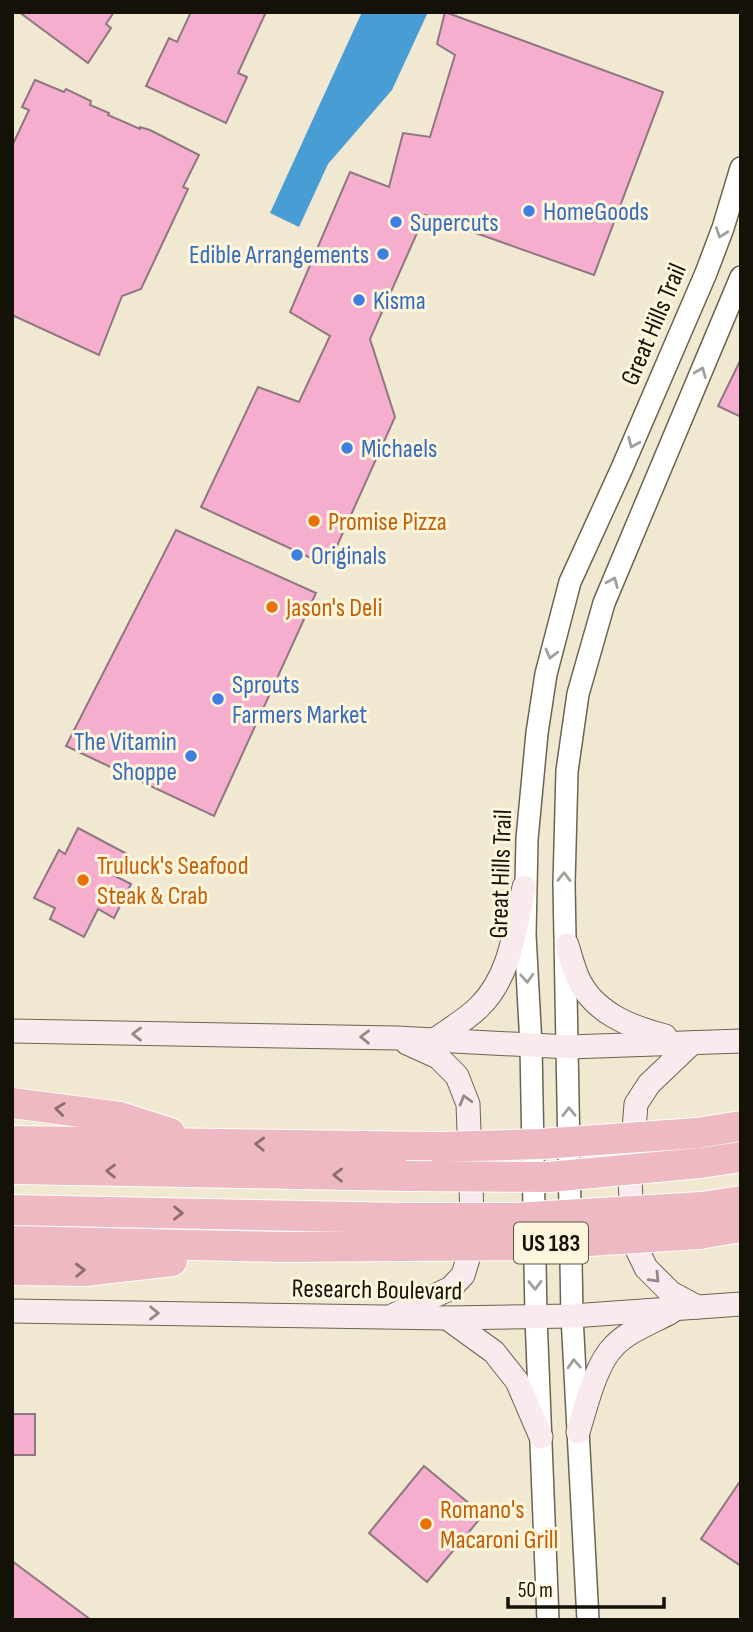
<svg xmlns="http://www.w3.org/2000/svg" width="753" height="1632" viewBox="0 0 753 1632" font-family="'Sofia Sans Condensed',sans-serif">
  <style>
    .water { fill: #489dd5 }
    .building { fill: #f6aecf; stroke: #8f7782; stroke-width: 2 }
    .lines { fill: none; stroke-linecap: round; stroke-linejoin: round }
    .tertiary-casing { stroke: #6b644f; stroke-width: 24 }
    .secondary-casing { stroke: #6b644f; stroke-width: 25 }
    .motorway-casing { stroke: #fff; stroke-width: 32 }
    .tertiary { stroke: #fff; stroke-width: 21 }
    .secondary { stroke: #faeaed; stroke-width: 23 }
    .motorway { stroke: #efb9c4; stroke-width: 30 }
    .motorway-bridge-casing { stroke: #fff; stroke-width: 32; stroke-linecap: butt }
    .motorway-bridge { stroke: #efb9c4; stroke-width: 30 }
    .oneway { stroke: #a1a09d }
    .oneway2 { stroke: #928886 }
    .oneway3 { stroke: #8c6d70 }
    .shop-dot { fill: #3f7fe0; stroke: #fef5dd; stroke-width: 2.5 }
    .food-dot { fill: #e8710a; stroke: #fef5dd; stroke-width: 2.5 }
    .labels { text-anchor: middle; stroke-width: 6; stroke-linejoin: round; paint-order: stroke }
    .shield { fill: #fef5dd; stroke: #5a5549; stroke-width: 2 }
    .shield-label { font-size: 24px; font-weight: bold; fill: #141109 }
    .shop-label { font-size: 26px; fill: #366cbe; stroke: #fef5dd; text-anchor: start }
    .street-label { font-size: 26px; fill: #141109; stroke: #fef5dd }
    .food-label { font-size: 26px; fill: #c56008; stroke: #fef5dd; text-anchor: start }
  </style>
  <rect width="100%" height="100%" fill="#f0e8d0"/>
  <path class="water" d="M 362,12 L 428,12 L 392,90 L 328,164 L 299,227 L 270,213 Z"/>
  <g class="building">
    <path d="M 19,12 L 114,12 L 106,24 L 111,28 L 88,63 Z"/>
    <path d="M 191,12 L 266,12 L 238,73 L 247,77 L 226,123 L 146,86 L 169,38 L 177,42 Z"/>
    <path d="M 445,12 L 663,92 L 594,275 L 425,215 L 370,339 L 395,417 L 328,566 L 201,507 L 258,387 L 299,402 L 330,336 L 290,312 L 350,172 L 389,187 L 403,133 L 430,137 L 455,55 L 437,44 Z"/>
    <path d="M 35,80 L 64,92 L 66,89 L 91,101 L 90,105 L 109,113 L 108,115 L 140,129 L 140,127 L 150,130 L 199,155 L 183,187 L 188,189 L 141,289 L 122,296 L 99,355 L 12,315 L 12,146 L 29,110 L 22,107 Z"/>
    <path d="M 741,359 L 741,417 L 718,406 Z"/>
    <path d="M 176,530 L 316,593 L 214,816 L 66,746 Z"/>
    <path d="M 78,828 L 127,854 L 115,876 L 131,884 L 114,918 L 98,909 L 84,937 L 50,919 L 55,908 L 34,898 L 59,850 L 65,854 Z"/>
    <rect x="12" y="1414" width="23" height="41"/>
    <path d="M 424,1466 L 483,1515 L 427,1582 L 369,1533 Z"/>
    <path d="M 741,1480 L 741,1566 L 701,1539 Z"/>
    <path d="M 12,1561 L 91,1620 L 12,1620 Z"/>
  </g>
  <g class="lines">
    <defs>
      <g id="tertiary">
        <path d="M 548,1620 L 536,1317 L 531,1045 L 525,935 L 527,839 L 537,733 L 546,674 L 570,582 L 622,468 L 706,273 L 723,228 L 741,168"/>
        <path d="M 588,1620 L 572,1316 L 564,884 L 567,771 L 578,694 L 604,603 L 741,277"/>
      </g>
      <g id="secondary">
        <path d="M 567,945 C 570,955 573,966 577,976 C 592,1012 630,1027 665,1036"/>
        <path d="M 12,1031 L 397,1038 L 569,1047 L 741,1041"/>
        <path d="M 436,1039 C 450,1029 467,1019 479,1007 C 511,976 515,928 524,887"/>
        <path d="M 692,1043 L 649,1084 L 636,1104 L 630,1179 L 633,1241 L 646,1268 L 671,1293 L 697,1307"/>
        <path d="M 12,1311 L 447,1318 L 572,1316 L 741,1304"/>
        <path d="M 394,1315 L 451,1288 L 463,1275 L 473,1243 L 468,1104 L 457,1076 L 438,1057 L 407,1043"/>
        <path d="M 447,1318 L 494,1352 L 517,1381 L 541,1437"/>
        <path d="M 578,1432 C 586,1407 595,1365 614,1346 C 628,1331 653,1322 671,1312"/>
      </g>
      <g id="motorway">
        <path d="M 12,1103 L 120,1117 L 170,1133"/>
        <path d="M 697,1133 L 741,1126"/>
        <path d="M 12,1141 L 438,1147"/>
        <path d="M 700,1163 L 741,1157"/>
        <path d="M 12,1169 L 406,1176"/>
        <path d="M 702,1207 L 741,1201"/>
        <path d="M 12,1210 L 406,1218"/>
        <path d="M 699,1234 L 741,1227"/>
        <path d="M 12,1241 L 284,1247 L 402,1246"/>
        <path d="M 12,1270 L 85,1271 L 172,1261"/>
      </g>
    </defs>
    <use href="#tertiary" class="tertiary-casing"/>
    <use href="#secondary" class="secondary-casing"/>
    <use href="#motorway" class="motorway-casing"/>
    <use href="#tertiary" class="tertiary"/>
    <use href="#secondary" class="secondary"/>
    <use href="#motorway" class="motorway"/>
    <defs>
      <g id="motorway-bridge">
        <path d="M 438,1147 L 541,1144 L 697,1133"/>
        <path d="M 406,1176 L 549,1177 L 700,1163"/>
        <path d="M 406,1218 L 514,1218 L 702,1207"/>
        <path d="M 402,1246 L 527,1245 L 699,1234"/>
      </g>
    </defs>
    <use href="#motorway-bridge" class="motorway-bridge-casing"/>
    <use href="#motorway-bridge" class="motorway-bridge"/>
  </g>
  <defs><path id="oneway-chevron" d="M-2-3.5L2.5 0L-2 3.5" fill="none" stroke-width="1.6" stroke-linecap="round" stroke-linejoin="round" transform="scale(1.75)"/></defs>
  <g class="oneway">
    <use href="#oneway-chevron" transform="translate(721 233) rotate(110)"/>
    <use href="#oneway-chevron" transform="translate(701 372) rotate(-68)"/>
    <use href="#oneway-chevron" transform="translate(633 443) rotate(113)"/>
    <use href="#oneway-chevron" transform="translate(613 582) rotate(-67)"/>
    <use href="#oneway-chevron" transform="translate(551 654) rotate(105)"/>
    <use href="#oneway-chevron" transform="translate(564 877) rotate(-89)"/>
    <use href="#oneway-chevron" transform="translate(527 978) rotate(87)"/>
    <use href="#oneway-chevron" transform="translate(569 1112) rotate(-91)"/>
    <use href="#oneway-chevron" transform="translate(535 1285) rotate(89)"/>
    <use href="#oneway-chevron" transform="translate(574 1364) rotate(-93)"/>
  </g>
  <g class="oneway2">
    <use href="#oneway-chevron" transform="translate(137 1034) rotate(-179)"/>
    <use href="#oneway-chevron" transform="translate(365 1037) rotate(-179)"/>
    <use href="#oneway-chevron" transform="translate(465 1100) rotate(-106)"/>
    <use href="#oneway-chevron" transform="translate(655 1278) rotate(46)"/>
    <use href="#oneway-chevron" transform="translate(154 1313) rotate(1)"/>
  </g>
  <g class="oneway3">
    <use href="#oneway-chevron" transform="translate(60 1109) rotate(-173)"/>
    <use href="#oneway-chevron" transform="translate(260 1144) rotate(-178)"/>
    <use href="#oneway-chevron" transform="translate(111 1171) rotate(-179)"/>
    <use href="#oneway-chevron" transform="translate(338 1175) rotate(-179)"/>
    <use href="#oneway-chevron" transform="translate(178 1213) rotate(1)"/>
    <use href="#oneway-chevron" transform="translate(80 1270) rotate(-2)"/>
  </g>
  <g class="shop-dot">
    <circle cx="529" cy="211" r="7"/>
    <circle cx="396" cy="222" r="7"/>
    <circle cx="383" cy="254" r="7"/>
    <circle cx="359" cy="300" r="7"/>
    <circle cx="347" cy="448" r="7"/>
    <circle cx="297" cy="555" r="7"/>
    <circle cx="218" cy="699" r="7"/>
    <circle cx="191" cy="756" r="7"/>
  </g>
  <g class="food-dot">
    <circle cx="314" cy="521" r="7"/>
    <circle cx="272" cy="607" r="7"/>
    <circle cx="83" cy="880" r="7"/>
    <circle cx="426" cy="1524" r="7"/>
  </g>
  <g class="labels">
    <rect class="shield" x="514" y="1222.5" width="74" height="41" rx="5"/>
    <g class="shield-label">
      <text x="551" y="1251">US 183</text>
    </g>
    <g class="shop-label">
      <text x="543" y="220">HomeGoods</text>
      <text x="410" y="231">Supercuts</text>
      <text x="369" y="263" text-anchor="end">Edible Arrangements</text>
      <text x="373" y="309">Kisma</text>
      <text x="361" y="457">Michaels</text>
      <text x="311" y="564">Originals</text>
      <text x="232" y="693">Sprouts<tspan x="232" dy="30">Farmers Market</tspan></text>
      <text x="177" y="750" text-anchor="end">The Vitamin<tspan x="177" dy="30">Shoppe</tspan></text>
    </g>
    <g class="street-label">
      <text transform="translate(653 324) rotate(-67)" y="9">Great Hills Trail</text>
      <text transform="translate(500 874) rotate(-88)" y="9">Great Hills Trail</text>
      <text transform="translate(377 1289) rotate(1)" y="9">Research Boulevard</text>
    </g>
    <g class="food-label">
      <text x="328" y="530">Promise Pizza</text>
      <text x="286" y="616">Jason's Deli</text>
      <text x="97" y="874">Truluck's Seafood<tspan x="97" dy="30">Steak &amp; Crab</tspan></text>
      <text x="440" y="1518">Romano's<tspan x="440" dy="30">Macaroni Grill</tspan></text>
    </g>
  </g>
  <rect width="753" height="1632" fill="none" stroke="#141109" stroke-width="28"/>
  <path d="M508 1597v10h156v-10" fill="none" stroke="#141109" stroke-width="3.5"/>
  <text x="518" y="1597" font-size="21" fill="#141109" stroke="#fef5dd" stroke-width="5" paint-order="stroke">50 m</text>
</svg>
